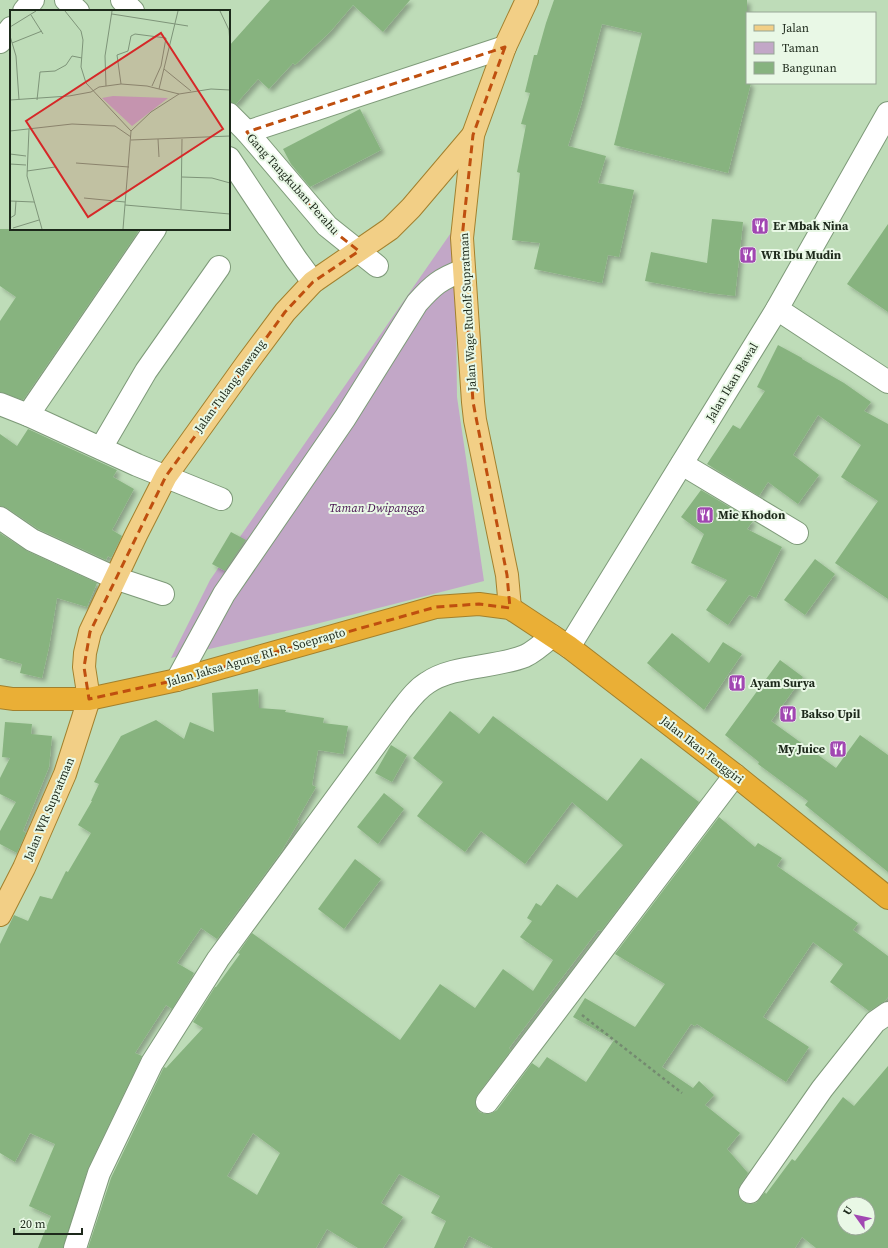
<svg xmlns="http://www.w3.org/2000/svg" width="888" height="1248" viewBox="0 0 888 1248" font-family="'Source Serif 4',serif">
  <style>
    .green { fill: #c2a7c7 }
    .building { fill: #87b37f; fill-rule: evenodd; filter: url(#shadow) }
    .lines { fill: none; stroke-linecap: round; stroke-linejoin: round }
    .minor-casing { stroke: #7e9a79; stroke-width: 24 }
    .major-casing { stroke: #a2802d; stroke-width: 24 }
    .highway-casing { stroke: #a2802d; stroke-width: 24 }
    .path { stroke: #748a70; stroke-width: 2.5; stroke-dasharray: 3 3; stroke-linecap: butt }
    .minor { stroke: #fff; stroke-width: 22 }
    .major { stroke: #f2cf86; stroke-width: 22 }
    .highway { stroke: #eaaf36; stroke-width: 22 }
    .marked { fill: none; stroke: #bf4f0f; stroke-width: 3; stroke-dasharray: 8 5; stroke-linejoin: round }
    .labels { text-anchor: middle; stroke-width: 4; stroke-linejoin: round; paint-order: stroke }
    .street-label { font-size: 12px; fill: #1d291b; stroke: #e9f8e6 }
    .poi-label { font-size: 12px; font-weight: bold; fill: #1d291b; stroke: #e9f8e6; text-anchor: start }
    .park-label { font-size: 12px; font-style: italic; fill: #461050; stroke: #e9f8e6 }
    .inset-road { fill: none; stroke: #7e9479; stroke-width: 1 }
    .view { fill: #d62828; fill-opacity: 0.15; stroke: #d62828; stroke-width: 2 }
    .inset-edge { fill: none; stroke: #1d291b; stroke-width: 2 }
  </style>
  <defs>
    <filter id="shadow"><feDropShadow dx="3.5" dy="3.5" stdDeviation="2" flood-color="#0004"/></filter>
  </defs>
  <rect width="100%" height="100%" fill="#bedcb8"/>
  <path class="green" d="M 455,227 L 457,397 L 484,581 L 312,625 L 171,658 L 210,580 Z"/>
  <g class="building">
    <path d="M 270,0 L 410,0 L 383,32 L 353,5 L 330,32 L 295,65 L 293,63 L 269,89 L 258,79 L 236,104 L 229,102 L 229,46 Z"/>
    <path d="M 554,0 L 747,0 L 747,83 L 751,83 L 728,173 L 614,145 L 642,33 L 602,24 L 581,105 L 568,146 L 606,156 L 598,183 L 634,190 L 619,257 L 608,255 L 602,283 L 534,269 L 540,243 L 512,240 L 520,173 L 517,172 L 526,125 L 521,124 L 530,93 L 525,92 L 534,55 L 537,55 L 546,23 Z"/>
    <path d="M 360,109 L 381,150 L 310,187 L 291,164 L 283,149 Z"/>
    <path d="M 712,219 L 743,222 L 735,296 L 709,293 L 645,281 L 651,252 L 707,263 Z"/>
    <path d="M 888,224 L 888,312 L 847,284 Z"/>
    <path d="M 0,229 L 140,229 L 23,400 L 0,392 L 0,321 L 16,297 L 0,286 Z"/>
    <path d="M 778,345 L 802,358 L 802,359 L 844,383 L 871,402 L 864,411 L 888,424 L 888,599 L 835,563 L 878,501 L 841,477 L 861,445 L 818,415 L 793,455 L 819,475 L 798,504 L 768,482 L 759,496 L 707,464 L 733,425 L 740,429 L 765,391 L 757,387 Z"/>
    <path d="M 28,429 L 117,470 L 113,477 L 134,489 L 112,530 L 122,536 L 111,558 L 108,556 L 106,560 L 38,529 L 7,508 L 0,506 L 0,434 L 17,446 Z"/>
    <path d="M 701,490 L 753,521 L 747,529 L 782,547 L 756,598 L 749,595 L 728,625 L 706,610 L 727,580 L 691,563 L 704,534 L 681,517 Z"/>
    <path d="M 231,532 L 246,540 L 225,571 L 212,564 Z"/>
    <path d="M 0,533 L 27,551 L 97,583 L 87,607 L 57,598 L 49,647 L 42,678 L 20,673 L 22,664 L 0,658 Z"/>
    <path d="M 815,559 L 835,574 L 805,615 L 784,600 Z"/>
    <path d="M 672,633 L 709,663 L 723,642 L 742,654 L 704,710 L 647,663 Z"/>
    <path d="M 780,660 L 803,677 L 771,721 L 836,768 L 860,735 L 888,755 L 888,872 L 805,805 L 808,801 L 758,764 L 759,762 L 725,735 Z"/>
    <path d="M 258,689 L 259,708 L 286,710 L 285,712 L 324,718 L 323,723 L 348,726 L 343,754 L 318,750 L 312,785 L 316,787 L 297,820 L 299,821 L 281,852 L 217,939 L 201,928 L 177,963 L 194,973 L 172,1009 L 166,1005 L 135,1053 L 142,1056 L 88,1168 L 63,1248 L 38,1248 L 51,1216 L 29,1206 L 55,1144 L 30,1133 L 15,1162 L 0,1153 L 0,944 L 14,915 L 28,921 L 40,896 L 52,899 L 66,871 L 68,872 L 91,833 L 78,825 L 92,801 L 91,801 L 99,784 L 94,782 L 121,736 L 156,720 L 184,739 L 190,722 L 214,732 L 212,693 Z"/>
    <path d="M 450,711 L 479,734 L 493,716 L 607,801 L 641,758 L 699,802 L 601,931 L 598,930 L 509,1048 L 511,1050 L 477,1095 L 475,1101 L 476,1107 L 479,1112 L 486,1114 L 492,1113 L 497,1110 L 532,1063 L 539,1068 L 547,1057 L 586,1082 L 614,1040 L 573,1017 L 585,998 L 635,1027 L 665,984 L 615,954 L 719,817 L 755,847 L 758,843 L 782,858 L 777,866 L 858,923 L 853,930 L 888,956 L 888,997 L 885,1001 L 869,1011 L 830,982 L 843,964 L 813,942 L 763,1017 L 809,1047 L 786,1082 L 697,1024 L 695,1026 L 691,1024 L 662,1067 L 693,1088 L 699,1081 L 714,1095 L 705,1105 L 740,1133 L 727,1149 L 748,1173 L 740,1185 L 738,1191 L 739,1197 L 743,1202 L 749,1204 L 756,1203 L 765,1192 L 766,1194 L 792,1159 L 795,1161 L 843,1097 L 854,1106 L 888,1066 L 888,1248 L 816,1248 L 802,1237 L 795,1248 L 493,1248 L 469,1236 L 463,1248 L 434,1248 L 446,1221 L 431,1213 L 440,1196 L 399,1174 L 381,1203 L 403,1217 L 383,1248 L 358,1248 L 327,1229 L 316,1248 L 88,1248 L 111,1178 L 163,1069 L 164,1067 L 166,1068 L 203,1028 L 193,1022 L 215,987 L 216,987 L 240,954 L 238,953 L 252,933 L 400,1040 L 440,984 L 475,1008 L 503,969 L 533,991 L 553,960 L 520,937 L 532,921 L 527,918 L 536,903 L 541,906 L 557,884 L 577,898 L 623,845 L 572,802 L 525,864 L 481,831 L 465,852 L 417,816 L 443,782 L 413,758 ZM 253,1133 L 280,1153 L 257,1195 L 227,1176 ZM 844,1204 L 868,1204 L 868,1228 L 844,1228 Z"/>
    <path d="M 5,722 L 32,724 L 31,734 L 52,736 L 49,767 L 23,831 L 26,833 L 17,853 L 0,844 L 0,831 L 16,802 L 0,794 L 0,778 L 10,758 L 2,757 Z"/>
    <path d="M 391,745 L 407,755 L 392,782 L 375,773 Z"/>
    <path d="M 384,793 L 404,809 L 378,844 L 357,827 Z"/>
    <path d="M 355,859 L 381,879 L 344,929 L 318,909 Z"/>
  </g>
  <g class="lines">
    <defs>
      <g id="minor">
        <path d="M 66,0 L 78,11"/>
        <path d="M 122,0 L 133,11"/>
        <path d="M 24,11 L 33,0"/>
        <path d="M 0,42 L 11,28"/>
        <path d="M 229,114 L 247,132 L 327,226 L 377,266"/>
        <path d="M 247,132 L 505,47"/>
        <path d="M 229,158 L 296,259 L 313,282"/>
        <path d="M 777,309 L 888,382"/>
        <path d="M 0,404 L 28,415 L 137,465 L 221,499"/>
        <path d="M 28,415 L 155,229"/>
        <path d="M 101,448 L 146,371 L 219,267"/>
        <path d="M 682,464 L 797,533"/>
        <path d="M 0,518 L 32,540 L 115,578 L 163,594"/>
        <path d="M 569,647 L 777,309 L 888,113"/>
        <path d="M 177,680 L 224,594 L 345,418 L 417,303 C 433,285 440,279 464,270"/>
        <path d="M 487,1102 L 735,775"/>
        <path d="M 750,1192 L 822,1089 L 875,1022 L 888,1013"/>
        <path d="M 75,1248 L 99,1173 L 152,1063 L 218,959 L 401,710 C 409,700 417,689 427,683 C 453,665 495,668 525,656 C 535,651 544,643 552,636"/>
      </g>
      <g id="major">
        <path d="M 510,608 L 507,575 L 475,420 L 473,402 L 462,238 L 473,135 L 505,47 L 527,0"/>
        <path d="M 0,915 L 24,868 L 65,774 L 89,699 L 84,667 L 85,653 L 90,632 L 136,535 L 166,476 L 247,363 L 285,312 L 313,282 L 390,229 L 411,208 L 473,135"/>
      </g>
      <path id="highway" d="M 0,697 L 13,699 L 89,699 L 177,680 L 436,607 L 479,604 L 510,608 L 569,647 L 735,775 L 888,898"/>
    </defs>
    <use href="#minor" class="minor-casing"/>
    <use href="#major" class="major-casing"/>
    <use href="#highway" class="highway-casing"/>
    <path class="path" d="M 582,1015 L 682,1093"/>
    <use href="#minor" class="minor"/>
    <use href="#major" class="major"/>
    <use href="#highway" class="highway"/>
  </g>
  <path class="marked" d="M 505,47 L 473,135 L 462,238 L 473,402 L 507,575 L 510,608 L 479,604 L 436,607 L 177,680 L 89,699 L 84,667 L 90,632 L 166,476 L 285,312 L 313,282 L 359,251 L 327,226 L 247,132 Z"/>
  <defs>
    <symbol id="restaurant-square" viewBox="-11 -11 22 22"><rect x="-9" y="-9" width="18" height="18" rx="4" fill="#a147b2" stroke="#e9f8e6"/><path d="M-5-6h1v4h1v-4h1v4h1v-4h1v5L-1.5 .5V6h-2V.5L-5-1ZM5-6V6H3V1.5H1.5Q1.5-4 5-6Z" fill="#fff"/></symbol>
  </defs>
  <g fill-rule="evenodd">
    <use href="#restaurant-square" x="750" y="216" width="20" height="20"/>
    <use href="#restaurant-square" x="738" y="245" width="20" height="20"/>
    <use href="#restaurant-square" x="695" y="505" width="20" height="20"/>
    <use href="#restaurant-square" x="727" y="673" width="20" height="20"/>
    <use href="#restaurant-square" x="778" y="704" width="20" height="20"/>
    <use href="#restaurant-square" x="828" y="739" width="20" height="20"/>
  </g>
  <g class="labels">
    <g class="street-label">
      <text transform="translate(293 184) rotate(48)" y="4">Gang Tangkuban Perahu</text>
      <text transform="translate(468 312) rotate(-93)" y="4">Jalan Wage Rudolf Supratman</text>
      <text transform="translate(732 382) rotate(-59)" y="4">Jalan Ikan Bawal</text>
      <text transform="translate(230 386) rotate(-54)" y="4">Jalan Tulang Bawang</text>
      <text transform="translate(256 657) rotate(-16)" y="4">Jalan Jaksa Agung RI. R. Soeprapto</text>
      <text transform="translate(702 750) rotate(38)" y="4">Jalan Ikan Tenggiri</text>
      <text transform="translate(49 809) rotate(-67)" y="4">Jalan WR Supratman</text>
    </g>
    <g class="poi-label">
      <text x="773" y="230">Er Mbak Nina</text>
      <text x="761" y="259">WR Ibu Mudin</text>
      <text x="718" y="519">Mie Khodon</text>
      <text x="750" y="687">Ayam Surya</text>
      <text x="801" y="718">Bakso Upil</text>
      <text x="825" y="753" text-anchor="end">My Juice</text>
    </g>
    <g class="park-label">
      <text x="377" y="512">Taman Dwipangga</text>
    </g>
  </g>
  <g transform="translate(10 10)">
    <rect width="220" height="220" fill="#bedcb8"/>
    <path d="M 103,86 L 158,88 L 122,116 L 92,88 Z" fill="#c2a7c7"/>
    <path class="inset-road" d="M 55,1 L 71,21 L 73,30 L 71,57 L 76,73 L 121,121 L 113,219M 210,1 L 219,20 L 220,33M 102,4 L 178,16M 21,5 L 33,24M 0,17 L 26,1M 0,26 L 6,46 L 9,90M 2,33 L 32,21M 154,59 L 181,81M 111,74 L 107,45 L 118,41 L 121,26 L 125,24 L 156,28 L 151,56 L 142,76M 96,76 L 95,46 L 102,1M 149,79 L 168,1M 0,90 L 59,86 L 81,82 L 89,77 L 111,74 L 137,76 L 169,84M 27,90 L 30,62 L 45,61 L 56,55 L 62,46 L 72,48M 19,119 L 17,166 L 32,219M 0,121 L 62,114 L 105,116 L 121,127M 121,121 L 141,102 L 169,84 L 201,79 L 220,80M 148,129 L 149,147M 121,130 L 220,126M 0,144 L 16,146M 66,153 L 119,157M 0,154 L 16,155M 17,161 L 45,157M 172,167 L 202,168 L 220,173M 74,188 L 115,192M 0,191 L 24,192M 115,195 L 220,204M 171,199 L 172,129M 0,208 L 5,205 L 6,191M 3,218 L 29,210"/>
    <path class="view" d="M 151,23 L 213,119 L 78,207 L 16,111 Z"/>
    <rect width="220" height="220" class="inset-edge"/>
  </g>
  <rect x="746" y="12" width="130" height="72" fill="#e9f8e6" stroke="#97a595"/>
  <rect x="754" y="25" width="20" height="6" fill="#f2cf86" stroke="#97a595"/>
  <text x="782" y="32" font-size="12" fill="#1d291b">Jalan</text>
  <rect x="754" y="42" width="20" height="12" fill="#c2a7c7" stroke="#97a595"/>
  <text x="782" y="52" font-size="12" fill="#1d291b">Taman</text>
  <rect x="754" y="62" width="20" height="12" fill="#87b37f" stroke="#97a595"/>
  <text x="782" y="72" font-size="12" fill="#1d291b">Bangunan</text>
  <g transform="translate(856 1216) rotate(303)"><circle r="19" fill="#e9f8e6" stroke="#97a595"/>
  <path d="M0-3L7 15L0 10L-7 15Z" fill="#a147b2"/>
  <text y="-6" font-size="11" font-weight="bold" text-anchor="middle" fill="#1d291b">U</text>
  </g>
  <path d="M14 1228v6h68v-6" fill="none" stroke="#1d291b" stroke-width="2"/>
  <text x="20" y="1228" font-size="12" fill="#1d291b" stroke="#e9f8e6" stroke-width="3" paint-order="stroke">20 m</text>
</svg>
